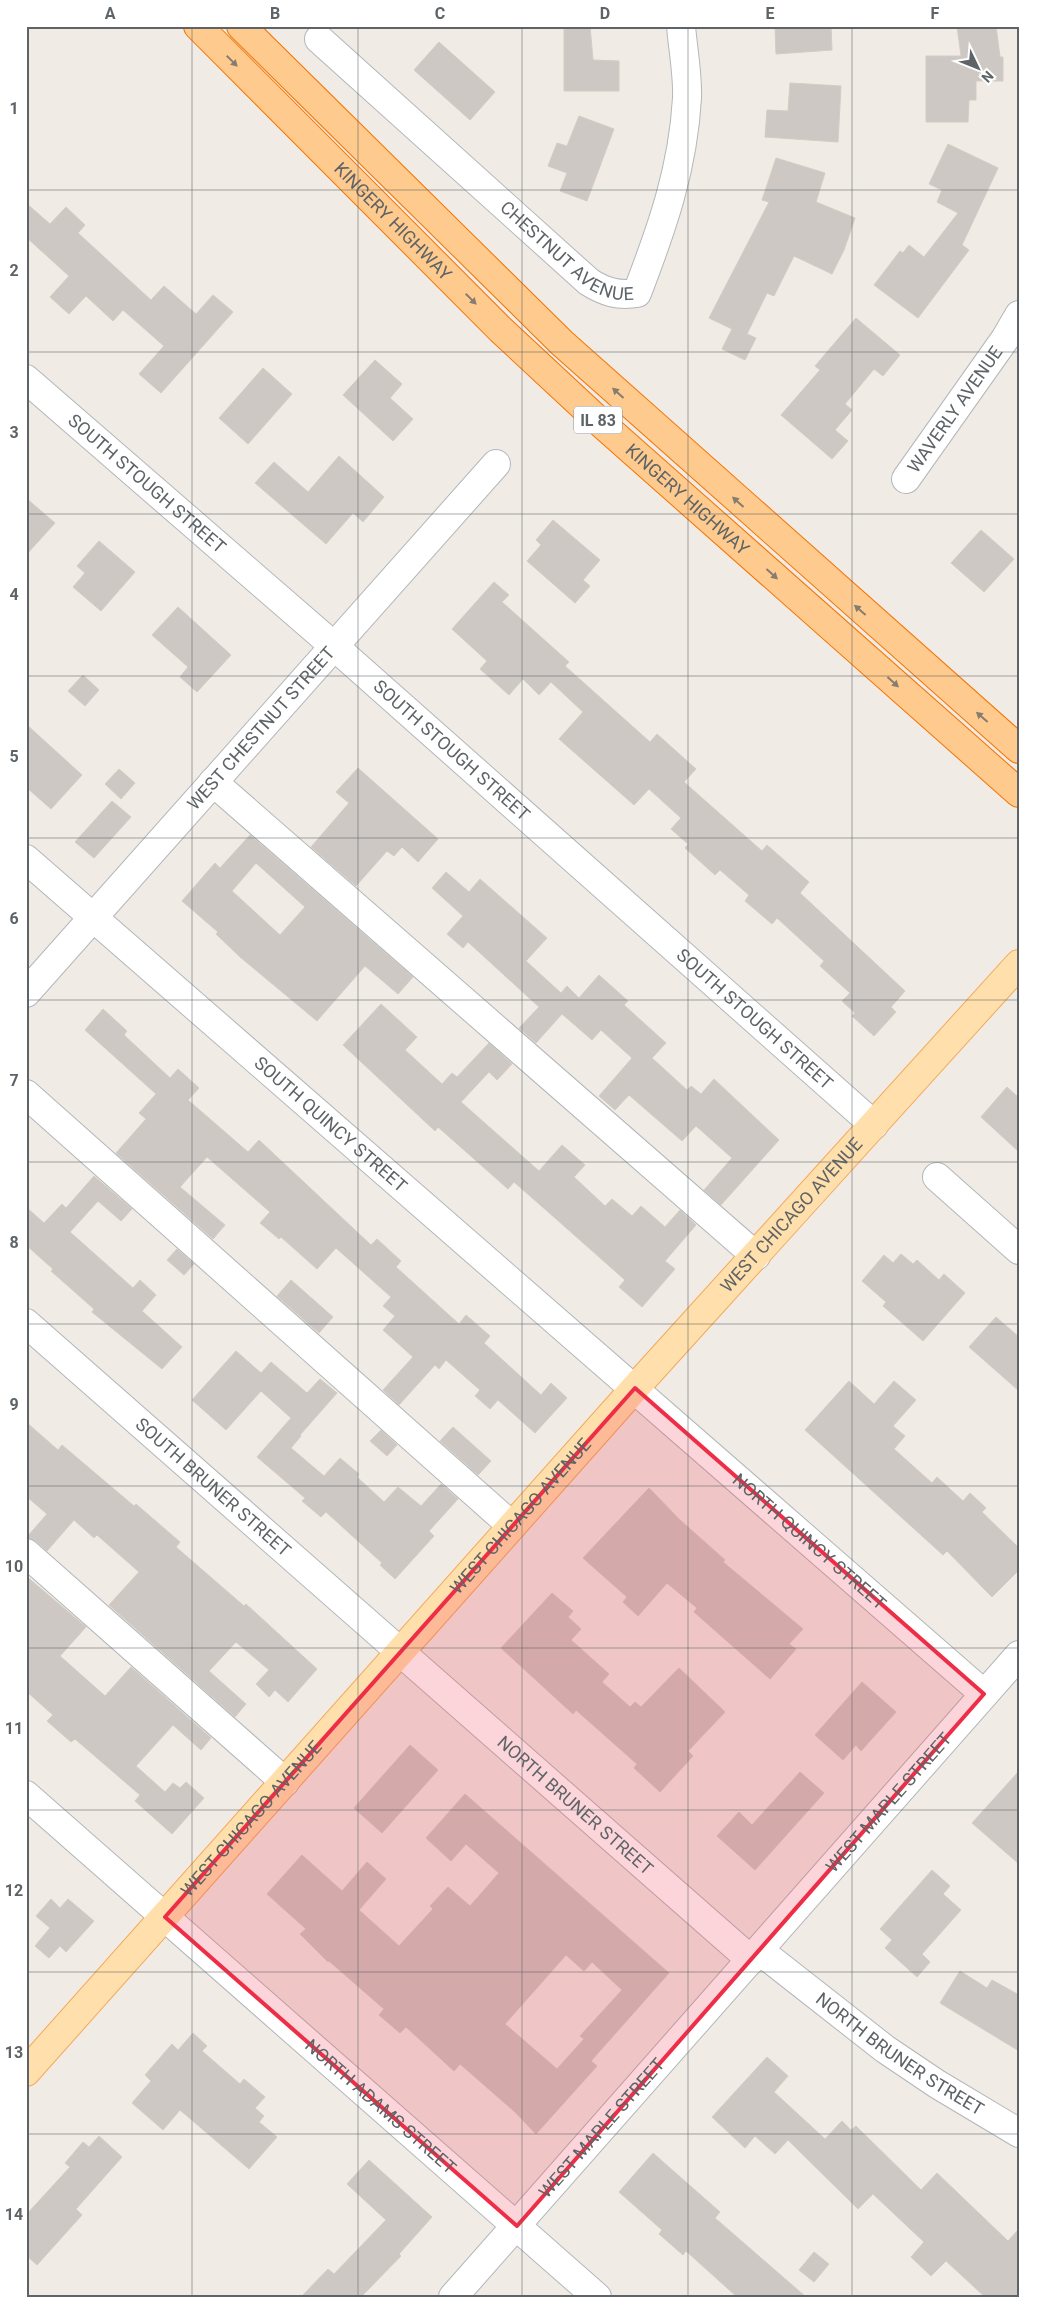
<svg xmlns="http://www.w3.org/2000/svg" width="1045" height="2323" viewBox="0 0 1045 2323" font-family="Roboto,sans-serif">
  <style>
    .building { fill: #cdc8c4; stroke: #d5ccc3; fill-rule: evenodd }
    .lines { fill: none; stroke-linecap: round; stroke-linejoin: round }
    .minor-casing { stroke: #b3b7ba; stroke-width: 30 }
    .major-casing { stroke: #f5a859; stroke-width: 30 }
    .highway-casing { stroke: #f57400; stroke-width: 30 }
    .minor { stroke: #fff; stroke-width: 28 }
    .major { stroke: #ffdfab; stroke-width: 28 }
    .highway { stroke: #ffca8d; stroke-width: 28 }
    .oneway { fill: #867d70 }
    .marked { fill: #ee2d47; fill-opacity: 0.2; stroke: #ee2d47; stroke-width: 4; stroke-linejoin: round }
    .grid { fill: none; stroke: #5d6366; stroke-width: 1; stroke-opacity: 0.55 }
    .labels { text-anchor: middle; stroke-width: 5; stroke-linejoin: round; paint-order: stroke }
    .shield { fill: #fff; stroke: #8e9294; stroke-width: 1 }
    .shield-label { font-size: 16px; font-weight: bold; fill: #5d6366 }
    .street-label { font-size: 18px; fill: #5d6366; stroke: #fff }
    .neatline { fill: none; stroke: #5d6366; stroke-width: 2 }
    .grid-label { font-size: 16px; text-anchor: middle; font-weight: bold; fill: #5d6366 }
  </style>
  <rect width="100%" height="100%" fill="#f0ebe5"/>
  <g class="building">
    <path d="M 564,26 L 590,26 L 593,60 L 619,61 L 619,91 L 564,91 Z"/>
    <path d="M 775,26 L 831,26 L 832,50 L 776,54 Z"/>
    <path d="M 957,26 L 996,26 L 1000,57 L 1003,57 L 1003,81 L 976,81 L 976,100 L 969,100 L 968,122 L 926,122 L 926,56 L 961,56 Z"/>
    <path d="M 439,42 L 495,92 L 470,120 L 414,70 Z"/>
    <path d="M 790,83 L 841,86 L 838,142 L 765,137 L 767,110 L 788,111 Z"/>
    <path d="M 579,116 L 614,129 L 587,201 L 560,191 L 567,173 L 548,166 L 557,143 L 567,146 Z"/>
    <path d="M 948,144 L 998,168 L 962,245 L 969,250 L 918,318 L 874,285 L 900,251 L 903,253 L 909,245 L 924,257 L 958,213 L 937,202 L 942,190 L 929,184 Z"/>
    <path d="M 776,158 L 825,173 L 816,202 L 855,218 L 844,250 L 832,274 L 794,256 L 774,296 L 767,293 L 747,334 L 756,338 L 745,360 L 722,349 L 732,329 L 709,318 L 769,202 L 762,200 Z"/>
    <path d="M 26,203 L 50,224 L 66,207 L 85,225 L 78,233 L 151,300 L 164,286 L 196,314 L 213,295 L 233,312 L 161,393 L 139,374 L 164,346 L 123,310 L 113,321 L 86,296 L 69,314 L 50,297 L 69,276 L 26,237 Z"/>
    <path d="M 856,318 L 900,355 L 883,376 L 874,369 L 845,404 L 852,410 L 835,430 L 848,441 L 832,459 L 781,415 L 820,370 L 815,366 Z"/>
    <path d="M 375,360 L 402,384 L 390,398 L 413,419 L 393,441 L 343,395 Z"/>
    <path d="M 263,368 L 292,394 L 248,444 L 219,418 Z"/>
    <path d="M 339,456 L 384,497 L 363,522 L 353,513 L 326,544 L 255,483 L 274,462 L 308,492 Z"/>
    <path d="M 26,498 L 55,523 L 26,555 Z"/>
    <path d="M 553,520 L 600,560 L 583,580 L 590,586 L 575,603 L 527,561 L 541,545 L 536,540 Z"/>
    <path d="M 981,530 L 1014,559 L 984,592 L 951,563 Z"/>
    <path d="M 99,541 L 135,572 L 101,611 L 73,587 L 85,573 L 77,566 Z"/>
    <path d="M 494,582 L 509,595 L 502,602 L 569,662 L 565,666 L 650,742 L 657,734 L 696,769 L 684,782 L 762,851 L 767,845 L 809,882 L 800,893 L 905,991 L 891,1007 L 896,1012 L 874,1036 L 852,1016 L 855,1013 L 842,1001 L 850,993 L 820,966 L 824,961 L 777,918 L 772,924 L 745,901 L 749,895 L 720,870 L 715,875 L 685,848 L 688,844 L 671,829 L 681,818 L 649,789 L 634,805 L 559,739 L 583,712 L 551,682 L 539,695 L 523,679 L 509,695 L 480,669 L 487,661 L 452,629 Z"/>
    <path d="M 178,607 L 231,655 L 197,692 L 180,677 L 188,667 L 152,635 Z"/>
    <path d="M 83,675 L 99,690 L 85,706 L 68,691 Z"/>
    <path d="M 26,724 L 82,775 L 51,809 L 26,787 Z"/>
    <path d="M 358,768 L 438,839 L 418,862 L 402,847 L 394,856 L 387,851 L 356,886 L 311,847 L 349,803 L 336,792 Z"/>
    <path d="M 119,769 L 135,783 L 121,799 L 105,784 Z"/>
    <path d="M 112,801 L 131,817 L 94,858 L 75,842 Z"/>
    <path d="M 250,835 L 413,977 L 398,994 L 365,966 L 317,1021 L 240,957 L 216,934 L 218,932 L 182,901 L 215,863 L 220,868 ZM 256,863 L 305,907 L 280,935 L 232,891 Z"/>
    <path d="M 446,872 L 469,892 L 480,879 L 547,938 L 526,961 L 561,993 L 567,986 L 579,998 L 599,975 L 628,1001 L 624,1005 L 666,1043 L 652,1058 L 687,1090 L 691,1086 L 701,1094 L 714,1079 L 779,1140 L 721,1205 L 704,1190 L 732,1158 L 696,1126 L 682,1141 L 629,1095 L 615,1110 L 599,1096 L 632,1058 L 601,1030 L 592,1040 L 562,1014 L 536,1043 L 519,1028 L 539,1007 L 468,942 L 463,948 L 447,934 L 463,916 L 432,888 Z"/>
    <path d="M 381,1004 L 417,1037 L 405,1050 L 442,1084 L 452,1073 L 457,1077 L 489,1043 L 512,1064 L 497,1080 L 489,1072 L 461,1102 L 539,1171 L 562,1145 L 585,1165 L 574,1177 L 605,1206 L 612,1199 L 632,1216 L 641,1206 L 665,1227 L 680,1210 L 696,1225 L 665,1261 L 675,1269 L 642,1307 L 619,1287 L 625,1280 L 555,1218 L 514,1182 L 508,1189 L 438,1127 L 435,1131 L 343,1045 Z"/>
    <path d="M 103,1009 L 127,1031 L 124,1035 L 170,1078 L 178,1069 L 199,1088 L 188,1100 L 248,1152 L 259,1140 L 371,1245 L 377,1239 L 401,1261 L 396,1267 L 459,1324 L 466,1315 L 490,1336 L 484,1343 L 541,1395 L 551,1383 L 567,1398 L 535,1433 L 498,1400 L 490,1409 L 475,1396 L 480,1390 L 446,1360 L 439,1369 L 435,1365 L 399,1405 L 383,1390 L 413,1357 L 383,1330 L 395,1316 L 383,1306 L 391,1297 L 336,1248 L 317,1269 L 281,1237 L 279,1239 L 260,1223 L 270,1212 L 207,1157 L 180,1187 L 225,1225 L 213,1239 L 116,1153 L 146,1119 L 139,1113 L 156,1094 L 85,1030 Z"/>
    <path d="M 1007,1087 L 1019,1098 L 1019,1152 L 981,1117 Z"/>
    <path d="M 94,1176 L 132,1209 L 121,1221 L 98,1201 L 70,1232 L 133,1288 L 140,1280 L 156,1295 L 142,1311 L 182,1347 L 162,1369 L 92,1312 L 94,1309 L 51,1271 L 53,1269 L 26,1245 L 26,1207 L 44,1223 L 62,1204 L 66,1208 Z"/>
    <path d="M 177,1249 L 194,1264 L 184,1275 L 167,1260 Z"/>
    <path d="M 901,1254 L 913,1264 L 917,1260 L 939,1280 L 944,1274 L 965,1293 L 923,1341 L 883,1306 L 886,1302 L 862,1281 L 884,1255 L 893,1263 Z"/>
    <path d="M 291,1280 L 333,1317 L 319,1333 L 277,1296 Z"/>
    <path d="M 996,1317 L 1019,1337 L 1019,1391 L 969,1347 Z"/>
    <path d="M 236,1351 L 261,1373 L 271,1362 L 307,1393 L 320,1379 L 337,1393 L 300,1435 L 301,1436 L 291,1448 L 324,1476 L 340,1458 L 359,1474 L 357,1477 L 384,1502 L 398,1487 L 421,1506 L 441,1484 L 458,1499 L 429,1531 L 434,1536 L 395,1579 L 380,1565 L 382,1563 L 326,1512 L 321,1517 L 302,1501 L 305,1498 L 257,1457 L 291,1418 L 261,1391 L 226,1430 L 192,1400 Z"/>
    <path d="M 849,1381 L 874,1404 L 894,1381 L 916,1400 L 893,1426 L 905,1436 L 894,1449 L 932,1483 L 937,1477 L 963,1501 L 970,1493 L 986,1508 L 982,1512 L 1019,1548 L 1019,1570 L 992,1597 L 947,1551 L 943,1555 L 805,1430 Z"/>
    <path d="M 26,1422 L 58,1450 L 62,1445 L 134,1506 L 136,1504 L 180,1542 L 176,1547 L 244,1606 L 246,1604 L 317,1669 L 288,1702 L 275,1690 L 269,1697 L 256,1684 L 269,1670 L 236,1642 L 209,1671 L 246,1704 L 235,1717 L 109,1605 L 139,1572 L 97,1535 L 94,1538 L 74,1520 L 47,1551 L 36,1541 L 26,1538 L 47,1514 L 26,1496 Z"/>
    <path d="M 453,1427 L 491,1461 L 478,1475 L 440,1441 Z"/>
    <path d="M 381,1430 L 397,1445 L 387,1456 L 370,1441 Z"/>
    <path d="M 649,1488 L 680,1520 L 725,1560 L 723,1562 L 803,1629 L 789,1644 L 796,1649 L 770,1679 L 694,1612 L 697,1608 L 667,1583 L 638,1616 L 623,1602 L 627,1597 L 583,1558 Z"/>
    <path d="M 26,1576 L 86,1627 L 60,1656 L 105,1696 L 131,1667 L 211,1738 L 201,1750 L 173,1725 L 136,1766 L 165,1792 L 173,1783 L 180,1788 L 186,1782 L 204,1798 L 172,1834 L 135,1801 L 140,1795 L 75,1739 L 71,1742 L 47,1721 L 53,1715 L 26,1691 Z"/>
    <path d="M 552,1593 L 573,1611 L 568,1617 L 581,1629 L 571,1640 L 609,1674 L 602,1682 L 630,1707 L 635,1702 L 641,1707 L 679,1668 L 725,1712 L 688,1751 L 693,1756 L 660,1792 L 634,1768 L 637,1764 L 576,1710 L 573,1714 L 501,1648 Z"/>
    <path d="M 862,1682 L 896,1712 L 861,1751 L 856,1745 L 843,1760 L 815,1735 Z"/>
    <path d="M 410,1745 L 438,1770 L 382,1833 L 354,1808 Z"/>
    <path d="M 1019,1771 L 1019,1864 L 972,1823 Z"/>
    <path d="M 800,1772 L 824,1793 L 755,1870 L 717,1836 L 739,1812 L 752,1825 Z"/>
    <path d="M 465,1794 L 669,1973 L 591,2061 L 597,2066 L 536,2134 L 515,2112 L 460,2064 L 454,2071 L 406,2027 L 400,2033 L 379,2015 L 384,2009 L 329,1961 L 328,1962 L 300,1934 L 306,1929 L 267,1894 L 302,1855 L 342,1891 L 367,1862 L 386,1879 L 359,1910 L 399,1946 L 433,1909 L 430,1906 L 448,1887 L 470,1906 L 499,1873 L 466,1844 L 451,1861 L 426,1838 ZM 566,1955 L 584,1971 L 592,1962 L 622,1990 L 580,2036 L 584,2039 L 557,2069 L 505,2024 Z"/>
    <path d="M 932,1870 L 950,1886 L 943,1894 L 961,1910 L 922,1954 L 930,1962 L 917,1977 L 885,1948 L 892,1940 L 880,1929 Z"/>
    <path d="M 51,1899 L 60,1908 L 68,1899 L 94,1921 L 66,1952 L 60,1946 L 49,1958 L 35,1946 L 50,1928 L 36,1916 Z"/>
    <path d="M 960,1971 L 987,1988 L 992,1980 L 1019,1995 L 1019,2051 L 940,2003 Z"/>
    <path d="M 193,2033 L 207,2046 L 202,2051 L 240,2084 L 244,2079 L 265,2097 L 255,2108 L 264,2116 L 259,2122 L 277,2137 L 249,2169 L 180,2110 L 163,2130 L 132,2103 L 151,2081 L 145,2075 L 172,2044 L 178,2050 Z"/>
    <path d="M 767,2057 L 788,2076 L 774,2092 L 825,2139 L 842,2121 L 851,2130 L 856,2126 L 921,2190 L 937,2173 L 1008,2241 L 1019,2229 L 1019,2297 L 985,2297 L 946,2261 L 931,2276 L 911,2257 L 924,2242 L 873,2194 L 858,2209 L 788,2140 L 775,2154 L 755,2136 L 745,2148 L 712,2117 Z"/>
    <path d="M 99,2136 L 122,2157 L 76,2209 L 82,2215 L 37,2265 L 26,2255 L 26,2215 L 70,2167 L 65,2163 L 83,2142 L 89,2147 Z"/>
    <path d="M 653,2153 L 720,2212 L 715,2218 L 806,2297 L 737,2297 L 686,2251 L 683,2255 L 659,2234 L 662,2230 L 619,2192 Z"/>
    <path d="M 369,2160 L 432,2217 L 399,2254 L 401,2256 L 361,2297 L 301,2297 L 328,2269 L 334,2274 L 386,2220 L 347,2184 Z"/>
    <path d="M 814,2252 L 829,2264 L 814,2282 L 799,2270 Z"/>
  </g>
  <g class="lines">
    <defs>
      <g id="minor">
        <path id="s1" d="M 319,39 L 589,282 C 605,292 618,296 637,293 C 662,228 683,169 687,98 C 688,75 683,50 681,26"/>
        <path id="s2" d="M 26,379 L 335,647 L 874,1125"/>
        <path id="s3" d="M 906,479 L 1005,339 L 1019,315"/>
        <path d="M 213,782 L 756,1256"/>
        <path id="s4" d="M 26,859 L 984,1694"/>
        <path id="s5" d="M 26,993 L 496,464"/>
        <path d="M 26,1094 L 512,1526"/>
        <path d="M 937,1177 L 1019,1250"/>
        <path id="s6" d="M 26,1323 L 751,1960"/>
        <path d="M 26,1553 L 285,1782"/>
        <path id="s7" d="M 26,1795 L 597,2297"/>
        <path id="s8" d="M 760,1951 L 885,2049 L 937,2084 L 1019,2133"/>
        <path id="s9" d="M 453,2297 L 1019,1655"/>
      </g>
      <g id="major">
        <path id="s10" d="M 26,2072 L 635,1388 L 1019,964"/>
      </g>
      <g id="highway">
        <path id="s11" d="M 198,26 L 501,330 L 602,424 L 1019,793"/>
        <path d="M 241,26 L 562,343 L 1019,749"/>
      </g>
    </defs>
    <use href="#minor" class="minor-casing"/>
    <use href="#major" class="major-casing"/>
    <use href="#highway" class="highway-casing"/>
    <use href="#minor" class="minor"/>
    <use href="#major" class="major"/>
    <use href="#highway" class="highway"/>
  </g>
  <defs><path id="oneway-solid" d="M-6-.8H1V-3.2L6.5 0L1 3.2V.8H-6Z" transform="scale(1.25)"/></defs>
  <g class="oneway">
    <use href="#oneway-solid" transform="translate(232 61) rotate(45)"/>
    <use href="#oneway-solid" transform="translate(471 299) rotate(45)"/>
    <use href="#oneway-solid" transform="translate(618 393) rotate(-138)"/>
    <use href="#oneway-solid" transform="translate(738 502) rotate(-138)"/>
    <use href="#oneway-solid" transform="translate(772 574) rotate(42)"/>
    <use href="#oneway-solid" transform="translate(860 610) rotate(-139)"/>
    <use href="#oneway-solid" transform="translate(893 682) rotate(42)"/>
    <use href="#oneway-solid" transform="translate(982 717) rotate(-139)"/>
  </g>
  <path class="marked" d="M 635,1388 L 984,1694 L 517,2226 L 165,1917 Z"/>
  <path class="grid" d="M 192,26 L 192,2297M 358,26 L 358,2297M 522,26 L 522,2297M 688,26 L 688,2297M 852,26 L 852,2297M 26,190 L 1019,190M 26,352 L 1019,352M 26,514 L 1019,514M 26,676 L 1019,676M 26,838 L 1019,838M 26,1000 L 1019,1000M 26,1162 L 1019,1162M 26,1324 L 1019,1324M 26,1486 L 1019,1486M 26,1648 L 1019,1648M 26,1810 L 1019,1810M 26,1972 L 1019,1972M 26,2134 L 1019,2134"/>
  <g class="labels">
    <rect class="shield" x="574" y="406.5" width="48" height="27" rx="4"/>
    <g class="shield-label">
      <text x="598" y="426">IL 83</text>
    </g>
    <g class="street-label">
      <text dy="6" stroke="none"><textPath href="#s11" startOffset="276">KINGERY HIGHWAY</textPath></text>
      <text dy="6" stroke="none"><textPath href="#s1" startOffset="329">CHESTNUT AVENUE</textPath></text>
      <text dy="6" stroke="none"><textPath href="#s3" startOffset="85">WAVERLY AVENUE</textPath></text>
      <text dy="6" stroke="none"><textPath href="#s2" startOffset="160">SOUTH STOUGH STREET</textPath></text>
      <text dy="6" stroke="none"><textPath href="#s11" startOffset="681">KINGERY HIGHWAY</textPath></text>
      <text dy="6" stroke="none"><textPath href="#s5" startOffset="354">WEST CHESTNUT STREET</textPath></text>
      <text dy="6" stroke="none"><textPath href="#s2" startOffset="565">SOUTH STOUGH STREET</textPath></text>
      <text dy="6" stroke="none"><textPath href="#s2" startOffset="970">SOUTH STOUGH STREET</textPath></text>
      <text dy="6" stroke="none"><textPath href="#s4" startOffset="404">SOUTH QUINCY STREET</textPath></text>
      <text dy="6" stroke="none"><textPath href="#s10" startOffset="1149">WEST CHICAGO AVENUE</textPath></text>
      <text dy="6" stroke="none"><textPath href="#s6" startOffset="249">SOUTH BRUNER STREET</textPath></text>
      <text dy="6" stroke="none"><textPath href="#s10" startOffset="744">WEST CHICAGO AVENUE</textPath></text>
      <text dy="6" stroke="none"><textPath href="#s4" startOffset="1039">NORTH QUINCY STREET</textPath></text>
      <text dy="6" stroke="none"><textPath href="#s9" startOffset="659">WEST MAPLE STREET</textPath></text>
      <text dy="6" stroke="none"><textPath href="#s6" startOffset="731">NORTH BRUNER STREET</textPath></text>
      <text dy="6" stroke="none"><textPath href="#s10" startOffset="339">WEST CHICAGO AVENUE</textPath></text>
      <text dy="6" stroke="none"><textPath href="#s8" startOffset="174">NORTH BRUNER STREET</textPath></text>
      <text dy="6" stroke="none"><textPath href="#s7" startOffset="472">NORTH ADAMS STREET</textPath></text>
      <text dy="6" stroke="none"><textPath href="#s9" startOffset="225">WEST MAPLE STREET</textPath></text>
    </g>
  </g>
  <rect width="1045" height="2323" fill="none" stroke="#ffffff" stroke-width="55"/>
  <g transform="translate(978 68) rotate(133)" stroke="#ffffff" stroke-width="4" paint-order="stroke">
  <path d="M0-4L9 19L0 12L-9 19Z" fill="#5d6366"/>
  <text y="-8" font-size="14" font-weight="bold" text-anchor="middle" fill="#5d6366">N</text>
  </g>
  <rect x="28" y="28" width="990" height="2268" class="neatline"/>
  <g class="grid-label">
    <text x="110" y="19">A</text>
    <text x="275" y="19">B</text>
    <text x="440" y="19">C</text>
    <text x="605" y="19">D</text>
    <text x="770" y="19">E</text>
    <text x="935" y="19">F</text>
    <text x="14" y="114">1</text>
    <text x="14" y="276">2</text>
    <text x="14" y="438">3</text>
    <text x="14" y="600">4</text>
    <text x="14" y="762">5</text>
    <text x="14" y="924">6</text>
    <text x="14" y="1086">7</text>
    <text x="14" y="1248">8</text>
    <text x="14" y="1410">9</text>
    <text x="14" y="1572">10</text>
    <text x="14" y="1734">11</text>
    <text x="14" y="1896">12</text>
    <text x="14" y="2058">13</text>
    <text x="14" y="2220">14</text>
  </g>
</svg>
